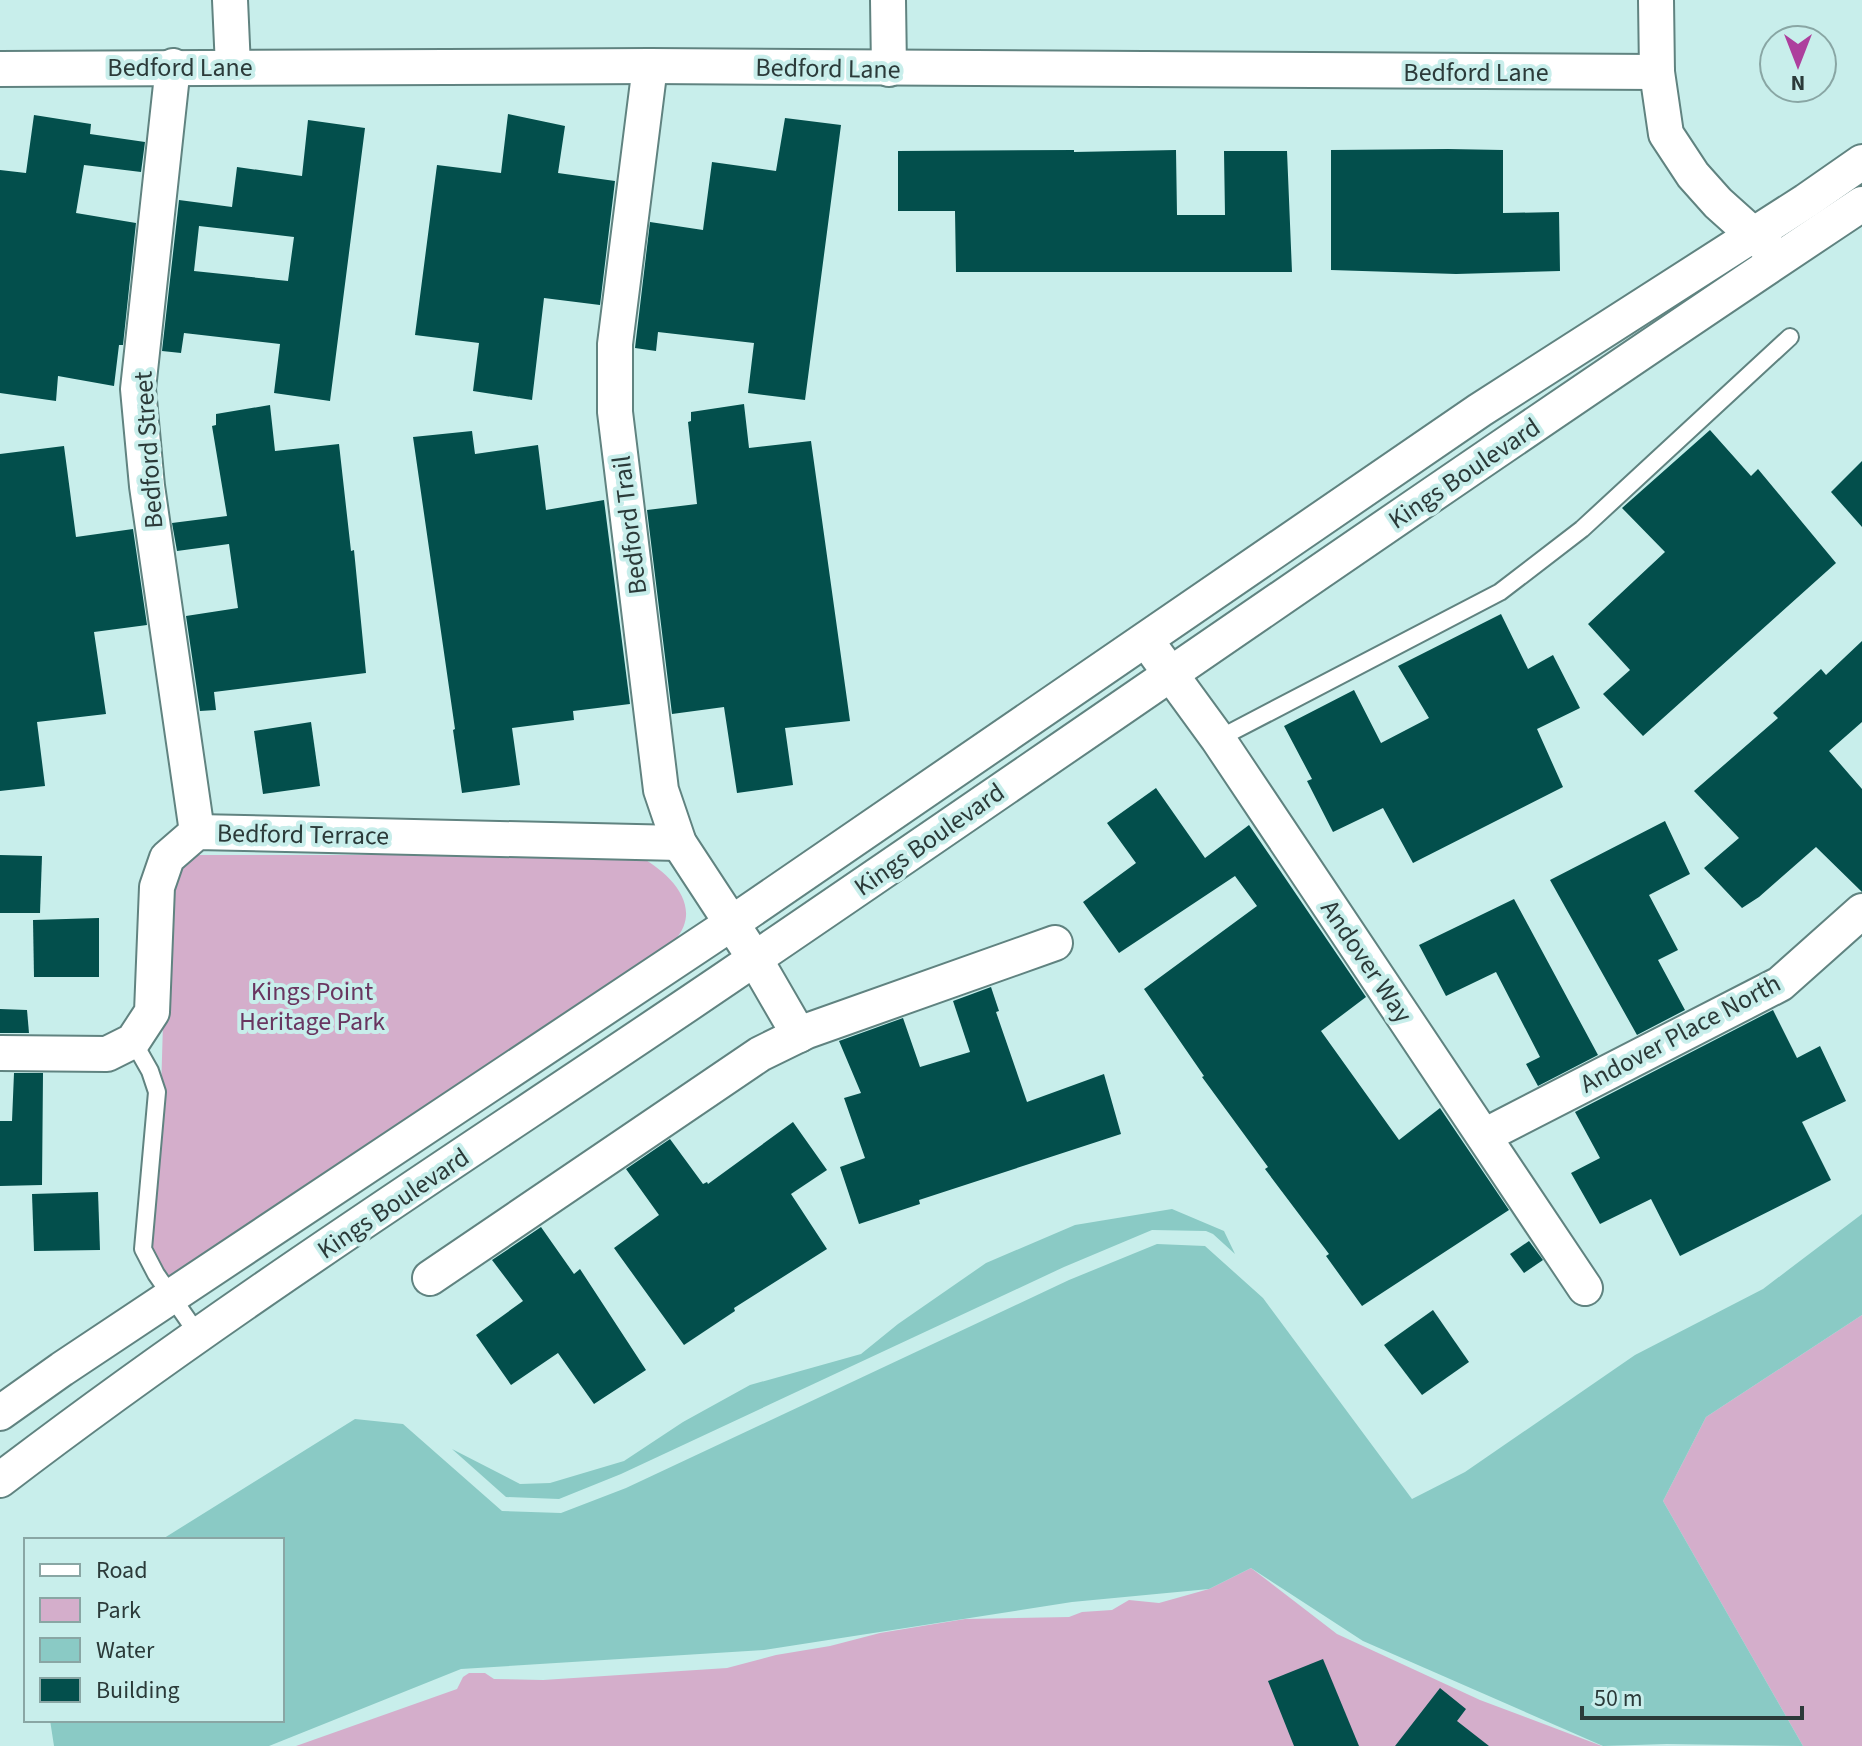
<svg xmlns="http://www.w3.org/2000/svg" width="1862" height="1746" viewBox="0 0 1862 1746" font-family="'Source Sans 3',sans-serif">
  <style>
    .green { fill: #d4aecb }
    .water { fill: #8acac5 }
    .building { fill: #034f4c; fill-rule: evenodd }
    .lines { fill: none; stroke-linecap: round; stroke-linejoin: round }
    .service-casing { stroke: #608380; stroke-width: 20 }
    .minor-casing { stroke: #608380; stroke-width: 38 }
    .service { stroke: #fff; stroke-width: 16 }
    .minor { stroke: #fff; stroke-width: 34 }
    .labels { text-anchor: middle; stroke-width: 8; stroke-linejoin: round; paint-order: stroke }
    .street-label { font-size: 26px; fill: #2b3a39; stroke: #c8eeeb }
    .park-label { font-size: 26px; fill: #693560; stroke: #c8eeeb }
  </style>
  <rect width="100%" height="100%" fill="#c8eeeb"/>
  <g class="green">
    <path d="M 198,855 L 637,855 C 668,871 705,906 675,940 L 174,1284 L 169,1280 L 148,1247 L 160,1127 L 167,885 L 191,857 Z"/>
    <path d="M 1862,1315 L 1862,1746 L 1803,1746 L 1663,1501 L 1706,1417 Z"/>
    <path d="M 1251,1568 L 1337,1634 L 1480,1700 L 1602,1746 L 296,1746 L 457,1689 L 463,1677 L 469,1673 L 485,1673 L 494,1679 L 543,1680 L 727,1668 L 776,1655 L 830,1646 L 880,1633 L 965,1619 L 1069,1617 L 1082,1612 L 1112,1610 L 1129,1600 L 1159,1603 L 1209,1589 Z"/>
  </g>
  <g class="water">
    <path d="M 1172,1209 L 1224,1231 L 1235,1254 L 1213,1234 L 1206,1231 L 1152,1230 L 1064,1267 L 621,1474 L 559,1499 L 506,1497 L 452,1449 L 520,1484 L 550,1483 L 624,1461 L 683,1422 L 750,1385 L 861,1354 L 898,1324 L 986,1263 L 1075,1225 Z"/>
    <path d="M 1862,1214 L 1862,1315 L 1706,1417 L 1663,1501 L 1803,1746 L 1667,1744 L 1603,1746 L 1363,1641 L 1251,1568 L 1209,1589 L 1072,1602 L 764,1650 L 461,1669 L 269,1746 L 54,1746 L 50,1720 L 282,1720 L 282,1540 L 161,1540 L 355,1419 L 403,1424 L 502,1511 L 561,1513 L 626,1488 L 1069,1280 L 1157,1244 L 1205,1246 L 1263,1298 L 1412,1499 L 1465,1472 L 1635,1355 L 1763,1289 Z"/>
  </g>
  <g class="building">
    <path d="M 508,114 L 565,126 L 558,173 L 615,181 L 600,305 L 544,298 L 532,400 L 473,391 L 479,343 L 415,335 L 437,165 L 501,173 Z"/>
    <path d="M 34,115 L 91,124 L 90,134 L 145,142 L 141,172 L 84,165 L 76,213 L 136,223 L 123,345 L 119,345 L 114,386 L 58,376 L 56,401 L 0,393 L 0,170 L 26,173 Z"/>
    <path d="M 785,118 L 841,125 L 805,400 L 748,393 L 754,343 L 658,332 L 656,351 L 635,348 L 650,222 L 703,230 L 712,162 L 776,171 Z"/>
    <path d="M 308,120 L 365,128 L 330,401 L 274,393 L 280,344 L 184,333 L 181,353 L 162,351 L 179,200 L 232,207 L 237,167 L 302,176 ZM 199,226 L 294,237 L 288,281 L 194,271 Z"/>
    <path d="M 1448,149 L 1503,150 L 1503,213 L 1559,212 L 1560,271 L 1456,274 L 1331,270 L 1331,150 Z"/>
    <path d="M 1074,150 L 1074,152 L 1176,150 L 1177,215 L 1225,215 L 1224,151 L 1287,151 L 1292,272 L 956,272 L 955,211 L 898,211 L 898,151 Z"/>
    <path d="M 744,404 L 749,448 L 811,441 L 850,721 L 785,728 L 793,785 L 737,793 L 724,707 L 672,714 L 647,510 L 697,504 L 688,422 L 691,421 L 691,412 Z"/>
    <path d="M 270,405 L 275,451 L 339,444 L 351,551 L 354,550 L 366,673 L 214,692 L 216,710 L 200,711 L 186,616 L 238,608 L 229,544 L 177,551 L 172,523 L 227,516 L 212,426 L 216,425 L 216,414 Z"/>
    <path d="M 1710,430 L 1751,476 L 1758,469 L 1836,563 L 1643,736 L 1603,694 L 1630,670 L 1588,624 L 1665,552 L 1622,508 Z"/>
    <path d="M 472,431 L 475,454 L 538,445 L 546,510 L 604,500 L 630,704 L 573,711 L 574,720 L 512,728 L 520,785 L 462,793 L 453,730 L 455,729 L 413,437 Z"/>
    <path d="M 64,446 L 76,537 L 133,529 L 147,625 L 94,632 L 106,714 L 37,722 L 45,786 L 0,791 L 0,454 Z"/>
    <path d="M 1862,461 L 1862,527 L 1831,492 Z"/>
    <path d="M 1501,614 L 1528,669 L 1553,655 L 1580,708 L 1537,729 L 1563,787 L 1413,863 L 1383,808 L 1333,832 L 1307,781 L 1312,779 L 1284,726 L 1354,690 L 1381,743 L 1429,718 L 1398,666 Z"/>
    <path d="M 1862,641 L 1862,722 L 1829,751 L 1862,789 L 1862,892 L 1816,847 L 1759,897 L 1742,908 L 1704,868 L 1739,838 L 1694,791 L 1778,718 L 1773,713 L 1821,669 L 1826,675 Z"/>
    <path d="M 311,722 L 320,786 L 263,794 L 254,731 Z"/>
    <path d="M 1156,788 L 1205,858 L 1249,825 L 1366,997 L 1321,1031 L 1399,1140 L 1440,1108 L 1509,1210 L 1362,1306 L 1326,1256 L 1329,1254 L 1265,1169 L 1268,1167 L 1202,1077 L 1204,1076 L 1144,989 L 1257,906 L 1235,876 L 1119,953 L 1083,902 L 1136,863 L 1107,823 Z"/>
    <path d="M 1665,821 L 1690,874 L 1649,895 L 1678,950 L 1658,960 L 1685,1010 L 1637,1035 L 1550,880 Z"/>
    <path d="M 0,855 L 42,856 L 40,913 L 0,913 Z"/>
    <path d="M 1514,899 L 1598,1055 L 1538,1086 L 1526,1064 L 1540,1057 L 1496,972 L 1446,996 L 1419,945 Z"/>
    <path d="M 99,918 L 99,977 L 34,977 L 33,920 Z"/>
    <path d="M 991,987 L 999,1011 L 996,1012 L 1027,1102 L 1104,1074 L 1121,1134 L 919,1200 L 920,1204 L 859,1224 L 840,1167 L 865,1158 L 844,1098 L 861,1093 L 839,1041 L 903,1018 L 920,1067 L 970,1052 L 953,1001 Z"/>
    <path d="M 0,1009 L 27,1010 L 29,1033 L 0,1033 Z"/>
    <path d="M 1773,1010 L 1797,1058 L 1820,1046 L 1846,1101 L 1802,1122 L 1831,1180 L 1680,1256 L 1651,1199 L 1600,1224 L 1571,1173 L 1600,1158 L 1575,1112 Z"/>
    <path d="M 14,1073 L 43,1073 L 42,1185 L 0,1186 L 0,1121 L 12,1121 Z"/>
    <path d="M 793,1122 L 827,1170 L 791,1194 L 827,1249 L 734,1308 L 735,1311 L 684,1345 L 614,1248 L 659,1215 L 626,1169 L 670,1139 L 703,1184 L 707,1182 L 708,1184 Z"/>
    <path d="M 98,1192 L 100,1250 L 34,1251 L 32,1194 Z"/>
    <path d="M 541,1227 L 574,1274 L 580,1269 L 646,1370 L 594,1404 L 558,1353 L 511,1385 L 476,1335 L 523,1301 L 492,1260 Z"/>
    <path d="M 1529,1241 L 1543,1260 L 1524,1273 L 1510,1254 Z"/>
    <path d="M 1433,1310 L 1469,1362 L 1422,1395 L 1384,1345 Z"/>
    <path d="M 1323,1659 L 1359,1746 L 1294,1746 L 1268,1681 Z"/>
    <path d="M 1440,1688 L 1466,1709 L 1457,1721 L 1489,1746 L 1395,1746 Z"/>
  </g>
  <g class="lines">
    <defs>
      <g id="service">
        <path d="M 1218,739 L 1500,592 L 1582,529 L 1790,337"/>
        <path d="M 133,1041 L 150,1071 L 157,1092 L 143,1249 L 156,1274 L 199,1336"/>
      </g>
      <g id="minor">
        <path d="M 230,0 L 233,67"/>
        <path d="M 888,0 L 889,69"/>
        <path d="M 1656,0 L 1657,72 L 1666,134 L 1693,175 L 1718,203 L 1767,247"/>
        <path d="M 173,66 L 138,389 L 147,486 L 197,832"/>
        <path d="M 650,66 L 615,344 L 615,412 L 661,790 L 679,843 L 755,959 L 799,1035"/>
        <path d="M 0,69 L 650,66 L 1657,72"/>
        <path d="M 1156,654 L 1218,739 L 1585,1288"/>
        <path d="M 0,1053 L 107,1054 L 133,1041 L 152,1012 L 157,887 L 167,858 L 197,832 L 679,843"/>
        <path d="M 1484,1136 L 1780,984 L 1862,911"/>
        <path d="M 430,1278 L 760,1054 L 807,1031 L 1055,943"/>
        <path d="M 0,1413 L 62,1369 L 732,923 L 1480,410 L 1806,201 L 1862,162"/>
        <path d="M 0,1480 C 243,1294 503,1131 756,958 C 1125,707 1491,451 1862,204"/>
      </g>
    </defs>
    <use href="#service" class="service-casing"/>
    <use href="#minor" class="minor-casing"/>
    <use href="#service" class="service"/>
    <use href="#minor" class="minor"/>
  </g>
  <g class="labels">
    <g class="street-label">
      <text x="180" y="76">Bedford Lane</text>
      <text transform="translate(828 68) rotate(1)" y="9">Bedford Lane</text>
      <text x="1476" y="81">Bedford Lane</text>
      <text transform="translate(148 450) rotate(-94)" y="9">Bedford Street</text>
      <text transform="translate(1464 473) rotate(-34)" y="9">Kings Boulevard</text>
      <text transform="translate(629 525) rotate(-97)" y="9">Bedford Trail</text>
      <text transform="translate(303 834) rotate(1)" y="9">Bedford Terrace</text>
      <text transform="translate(929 839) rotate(-35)" y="9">Kings Boulevard</text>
      <text transform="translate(1367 961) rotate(56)" y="9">Andover Way</text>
      <text transform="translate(1680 1033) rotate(-28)" y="9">Andover Place North</text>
      <text transform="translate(393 1203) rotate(-34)" y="9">Kings Boulevard</text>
    </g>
    <g class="park-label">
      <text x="312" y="1000">Kings Point<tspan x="312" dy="30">Heritage Park</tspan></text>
    </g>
  </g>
  <rect x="24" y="1538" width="260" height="184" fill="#c8eeeb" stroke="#89a6a4" stroke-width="2"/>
  <rect x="40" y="1564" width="40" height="12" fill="#ffffff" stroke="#89a6a4" stroke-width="2"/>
  <text x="96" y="1578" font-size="24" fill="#2b3a39">Road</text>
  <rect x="40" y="1598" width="40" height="24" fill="#d4aecb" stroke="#89a6a4" stroke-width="2"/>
  <text x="96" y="1618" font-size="24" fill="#2b3a39">Park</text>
  <rect x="40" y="1638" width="40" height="24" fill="#8acac5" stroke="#89a6a4" stroke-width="2"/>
  <text x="96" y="1658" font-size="24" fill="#2b3a39">Water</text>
  <rect x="40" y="1678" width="40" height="24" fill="#034f4c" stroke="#89a6a4" stroke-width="2"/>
  <text x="96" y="1698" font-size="24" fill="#2b3a39">Building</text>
  <g transform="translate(1798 64) rotate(180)"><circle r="38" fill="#c8eeeb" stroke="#89a6a4" stroke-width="2"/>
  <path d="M0-6L14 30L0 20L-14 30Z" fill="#ad3f9d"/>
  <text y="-12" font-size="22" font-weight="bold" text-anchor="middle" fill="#2b3a39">N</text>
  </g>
  <path d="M1582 1706v12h220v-12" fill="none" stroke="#2b3a39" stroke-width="4"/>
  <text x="1594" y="1706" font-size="24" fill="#2b3a39" stroke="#c8eeeb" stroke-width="6" paint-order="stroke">50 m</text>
</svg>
